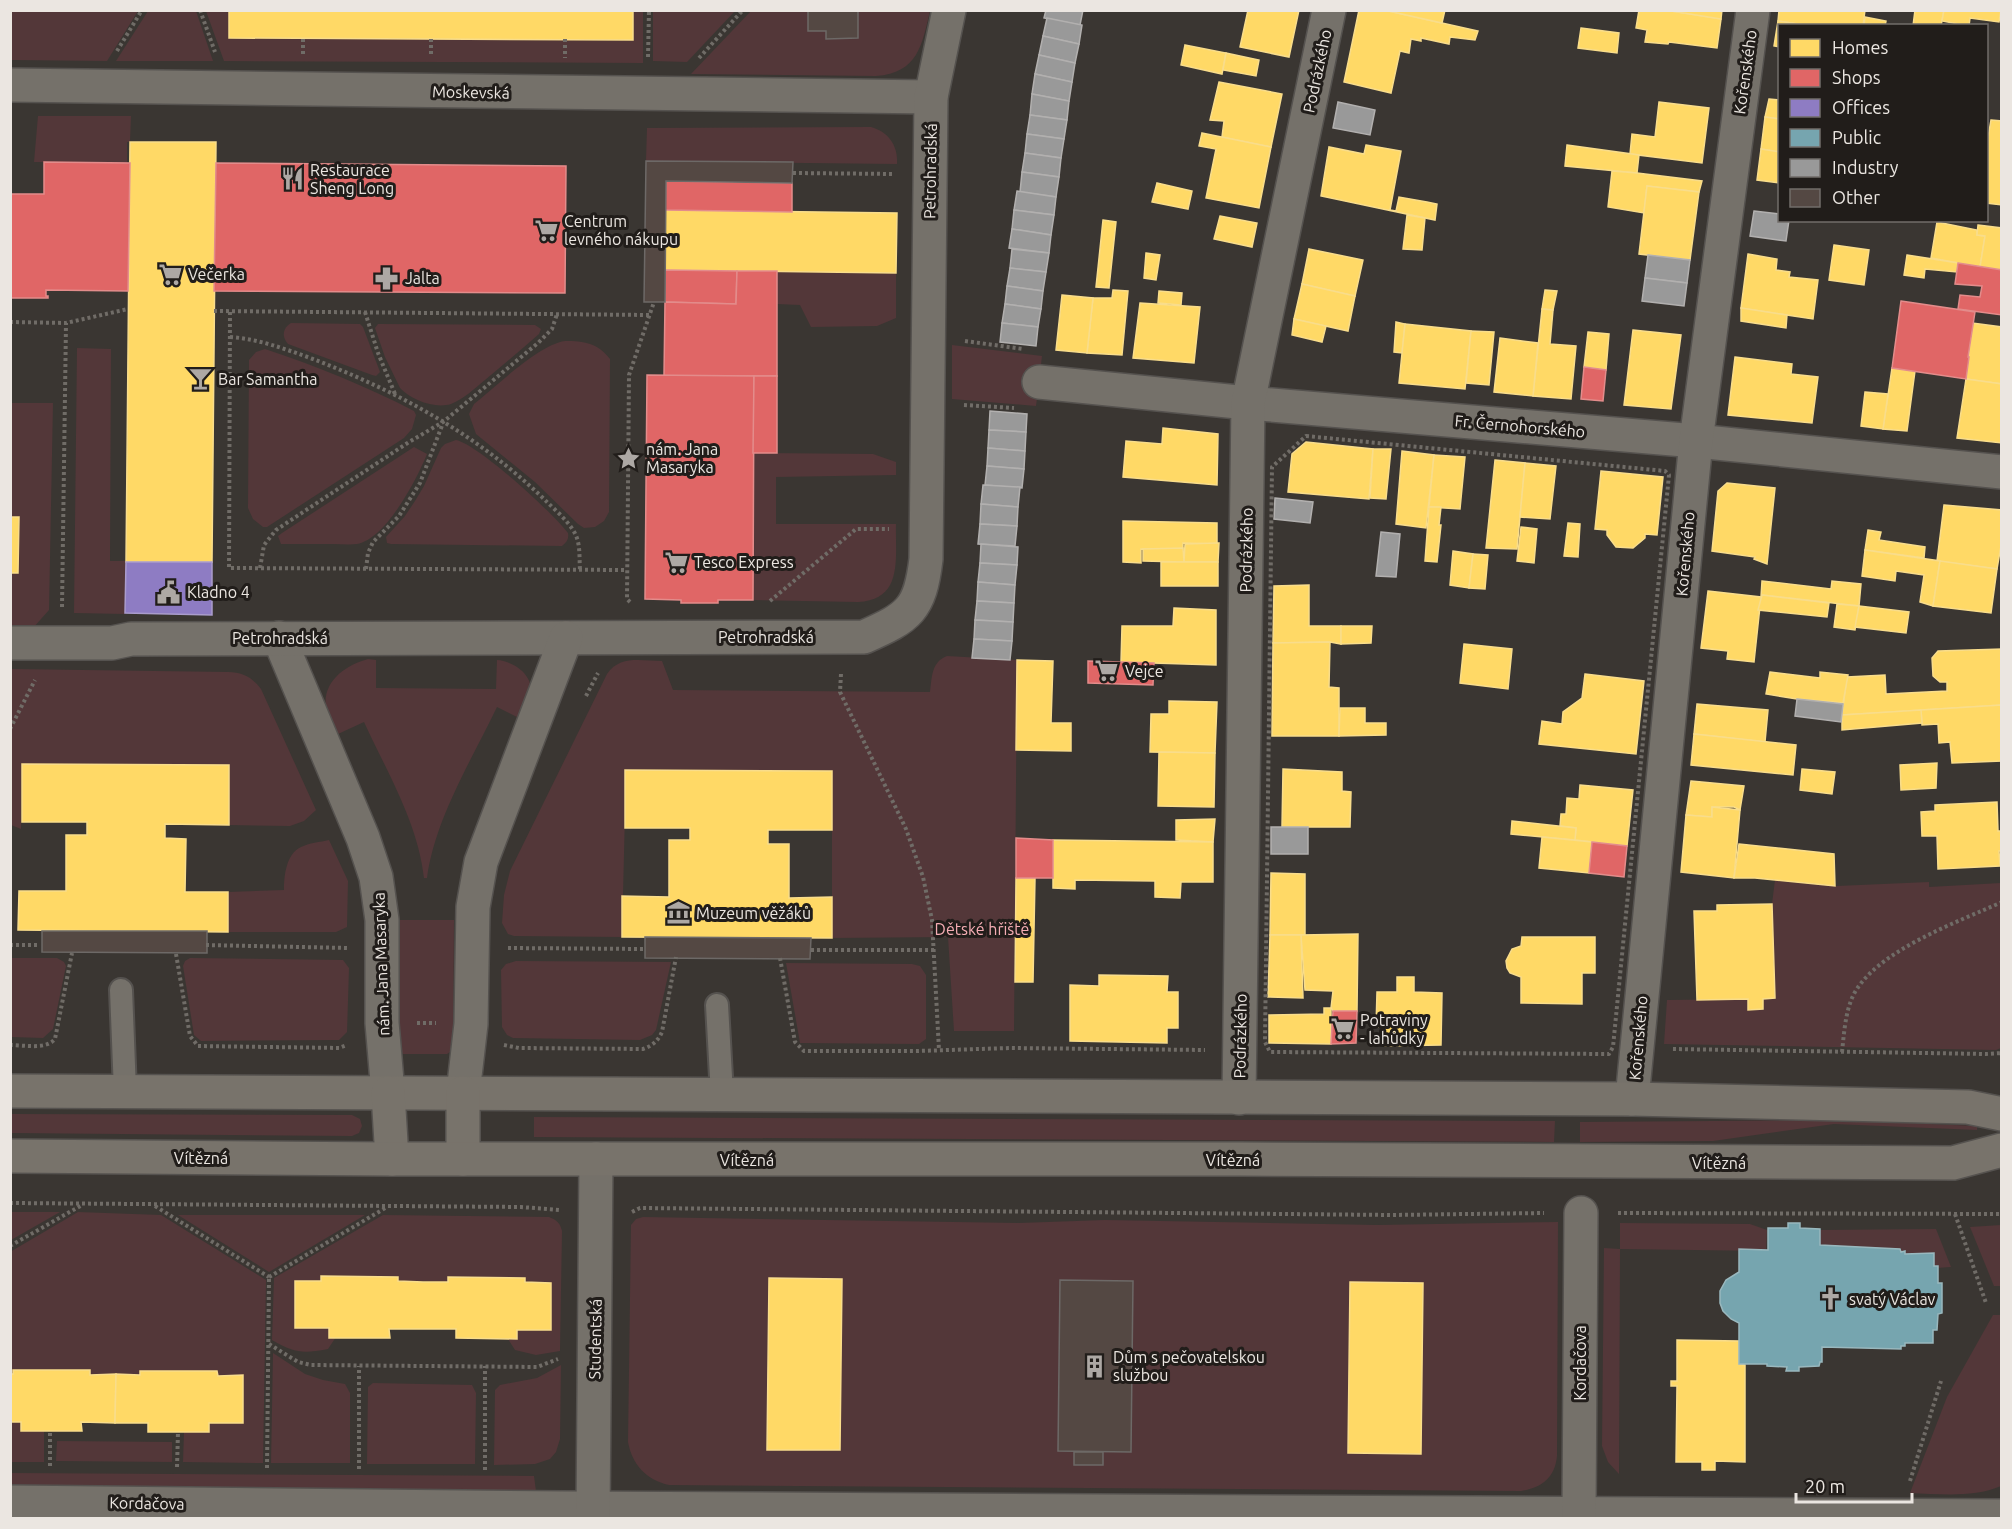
<svg xmlns="http://www.w3.org/2000/svg" width="2012" height="1529" viewBox="0 0 2012 1529" font-family="Ubuntu,sans-serif">
  <style>
    .green { fill: #533739; fill-rule: evenodd }
    .homes { fill: #ffd966; stroke: #f9dd8b; stroke-width: 1.5 }
    .shops { fill: #e06666; stroke: #e38c8b; stroke-width: 1.5 }
    .offices { fill: #8e7cc3; stroke: #aa9ccc; stroke-width: 1.5 }
    .public { fill: #76a5af; stroke: #99b8be; stroke-width: 1.5 }
    .industry { fill: #999; stroke: #b2b0af; stroke-width: 1.5 }
    .building { fill: #544843; stroke: #6d6967; stroke-width: 1.5 }
    .lines { fill: none; stroke-linecap: round; stroke-linejoin: round }
    .service-casing { stroke: #55524f; stroke-width: 26 }
    .minor-casing { stroke: #55524f; stroke-width: 36 }
    .secondary-casing { stroke: #55524f; stroke-width: 36 }
    .path { stroke: #706c67; stroke-width: 4; stroke-dasharray: 3 3; stroke-linecap: butt }
    .service { stroke: #75716a; stroke-width: 22 }
    .minor { stroke: #75716a; stroke-width: 33 }
    .secondary { stroke: #78736b; stroke-width: 33 }
    .labels { text-anchor: middle; stroke-width: 6; stroke-linejoin: round; paint-order: stroke }
    .street-label { font-size: 16px; fill: #ebe6e1; stroke: #211d1a }
    .poi-label { font-size: 16px; fill: #ebe6e1; stroke: #211d1a; text-anchor: start }
    .park-label { font-size: 16px; fill: #f5adb4; stroke: #211d1a }
  </style>
  <rect width="100%" height="100%" fill="#3a3632"/>
  <g class="green">
    <path d="M 11,10 L 138,10 L 138,11 L 107,61 L 11,60 Z"/>
    <path d="M 196,11 L 213,61 L 116,61 L 148,11 Z"/>
    <path d="M 206,11 L 229,11 L 229,38 L 633,40 L 633,11 L 643,11 L 643,63 L 224,61 Z"/>
    <path d="M 653,11 L 653,10 L 735,11 L 687,62 L 653,61 Z"/>
    <path d="M 751,11 L 808,11 L 826,31 L 827,39 L 858,38 L 858,11 L 930,11 C 922,45 918,73 876,76 L 691,74 Z"/>
    <path d="M 38,116 L 131,116 L 130,142 L 127,142 L 127,163 L 34,162 Z"/>
    <path d="M 871,127 C 889,132 898,146 897,164 L 646,161 L 647,128 Z"/>
    <path d="M 777,271 L 896,273 L 896,318 L 877,326 L 811,327 L 800,305 L 777,304 Z"/>
    <path d="M 291,323 L 360,324 L 363,327 L 380,372 L 376,376 L 372,375 L 288,344 C 281,336 283,328 291,323 Z"/>
    <path d="M 378,324 L 535,325 L 541,329 L 539,334 C 521,350 503,365 485,380 C 475,388 464,399 451,404 C 435,409 411,400 400,388 L 385,357 L 375,328 Z"/>
    <path d="M 565,341 C 584,341 598,343 610,359 L 609,512 L 604,521 L 595,527 L 584,528 L 578,524 L 535,482 L 476,434 L 469,414 L 474,404 C 497,386 538,345 565,341 Z"/>
    <path d="M 952,345 L 1042,356 L 1036,406 L 952,399 Z"/>
    <path d="M 77,348 L 111,349 L 110,561 L 126,561 L 125,614 L 74,613 Z"/>
    <path d="M 265,349 C 316,366 366,386 414,411 L 416,415 L 412,429 L 404,438 L 267,527 L 263,527 L 253,519 L 248,508 L 249,360 L 256,352 Z"/>
    <path d="M 11,403 L 53,403 L 49,610 L 33,628 L 11,628 L 11,573 L 18,573 L 19,518 L 11,517 Z"/>
    <path d="M 456,440 C 479,445 553,513 568,533 C 569,539 567,542 562,546 L 391,544 L 387,543 L 386,537 L 405,516 L 415,501 L 424,486 L 441,448 L 445,444 Z"/>
    <path d="M 414,447 L 427,454 C 417,479 386,539 357,544 C 349,545 341,544 333,544 C 316,544 299,544 281,544 L 278,536 L 282,533 Z"/>
    <path d="M 753,453 L 873,454 L 896,462 L 896,475 L 776,477 L 776,524 L 896,524 C 895,557 904,600 858,602 L 753,600 Z"/>
    <path d="M 947,656 L 1017,660 L 1014,1031 L 954,1031 L 948,937 L 832,938 L 832,771 L 626,770 L 622,937 L 514,936 L 508,934 L 502,923 L 504,895 L 510,871 L 607,674 C 620,655 641,661 662,661 L 673,690 L 930,692 C 932,678 931,662 947,656 Z"/>
    <path d="M 368,659 L 376,660 L 376,688 L 496,689 L 497,660 C 513,661 533,674 531,693 C 530,701 525,711 523,720 L 497,707 C 471,761 435,819 427,878 L 424,878 C 418,823 387,772 364,722 L 338,734 C 334,726 328,717 326,708 C 322,681 346,665 368,659 Z"/>
    <path d="M 11,669 L 228,672 C 242,672 252,677 261,689 L 316,810 L 304,821 L 290,826 L 229,825 L 228,765 L 22,764 L 21,829 L 11,825 Z"/>
    <path d="M 329,840 L 348,881 L 347,927 L 336,932 L 228,932 L 228,892 L 284,890 C 284,876 286,854 301,847 C 309,843 320,842 329,840 Z"/>
    <path d="M 1775,880 L 1837,886 L 1929,882 L 1929,887 L 2001,883 L 2001,1048 L 1996,1050 L 1664,1044 L 1667,1000 L 1748,999 L 1749,1010 L 1763,1009 L 1763,999 L 1775,998 L 1772,904 Z"/>
    <path d="M 397,920 L 454,920 L 453,1045 L 450,1052 L 447,1054 L 403,1054 L 398,1048 Z"/>
    <path d="M 11,958 L 57,958 L 64,962 L 66,966 L 53,1029 L 43,1038 L 11,1037 Z"/>
    <path d="M 190,958 L 343,960 L 349,968 L 347,1032 L 339,1040 L 201,1041 L 194,1035 L 183,966 L 185,961 Z"/>
    <path d="M 516,961 L 671,962 L 656,1030 L 652,1035 L 640,1040 L 513,1038 L 507,1035 L 502,1027 L 501,970 L 506,964 Z"/>
    <path d="M 786,963 L 912,964 L 920,966 L 926,975 L 926,1039 L 919,1044 L 800,1043 Z"/>
    <path d="M 10,1114 L 352,1115 L 360,1119 L 362,1126 L 359,1133 L 352,1136 L 11,1133 Z"/>
    <path d="M 534,1117 L 1555,1121 L 1554,1142 L 534,1137 Z"/>
    <path d="M 1834,1120 L 1977,1126 L 1977,1130 L 1834,1124 L 1713,1141 L 1580,1142 L 1580,1122 Z"/>
    <path d="M 11,1212 L 60,1212 L 11,1240 Z"/>
    <path d="M 78,1212 L 161,1215 L 266,1280 L 263,1463 L 183,1462 L 184,1432 L 208,1432 L 209,1423 L 243,1423 L 243,1376 L 218,1376 L 217,1371 L 140,1371 L 140,1375 L 90,1375 L 90,1370 L 13,1370 L 13,1374 L 11,1374 L 10,1252 Z"/>
    <path d="M 178,1215 L 365,1215 L 269,1272 Z"/>
    <path d="M 383,1215 L 549,1217 C 557,1220 560,1223 562,1231 L 560,1351 L 536,1355 L 515,1350 L 508,1339 L 517,1330 L 551,1330 L 551,1283 L 525,1282 L 525,1278 L 448,1277 L 448,1282 L 398,1281 L 398,1277 L 322,1276 L 321,1281 L 296,1281 L 295,1328 L 329,1328 L 329,1337 L 336,1337 L 328,1349 C 302,1354 295,1353 272,1340 L 274,1278 Z"/>
    <path d="M 643,1217 L 1019,1223 L 1105,1220 L 1377,1225 L 1558,1222 L 1557,1456 C 1555,1478 1541,1488 1521,1491 L 669,1485 C 646,1480 632,1464 628,1442 L 631,1225 L 636,1219 ZM 769,1278 L 842,1279 L 840,1450 ZM 1087,1280 L 1133,1281 L 1130,1452 L 1058,1451 L 1060,1281 ZM 1350,1283 L 1423,1283 L 1421,1454 L 1349,1453 Z"/>
    <path d="M 1620,1223 L 1750,1224 L 1767,1230 L 1766,1251 L 1620,1249 L 1619,1474 L 1608,1462 L 1602,1446 L 1604,1248 L 1620,1249 Z"/>
    <path d="M 2001,1225 L 2001,1286 L 1994,1286 L 1970,1227 Z"/>
    <path d="M 1936,1229 L 1951,1267 L 1936,1268 L 1904,1255 L 1819,1247 L 1819,1230 Z"/>
    <path d="M 1993,1315 L 2001,1315 L 2001,1486 C 1973,1498 1940,1494 1910,1493 L 1947,1397 Z"/>
    <path d="M 273,1353 L 305,1374 L 323,1380 L 345,1384 L 350,1393 L 350,1463 L 271,1463 Z"/>
    <path d="M 561,1365 L 560,1439 L 556,1452 L 550,1459 L 535,1464 L 494,1465 L 495,1390 L 500,1385 L 537,1378 Z"/>
    <path d="M 373,1383 L 472,1385 L 476,1393 L 475,1464 L 367,1464 L 368,1387 Z"/>
    <path d="M 11,1422 L 21,1422 L 21,1431 L 44,1431 L 44,1462 L 11,1462 Z"/>
    <path d="M 57,1441 L 172,1442 L 172,1462 L 56,1461 Z"/>
    <path d="M 11,1473 L 534,1476 L 536,1491 L 11,1487 Z"/>
  </g>
  <g class="homes">
    <path d="M 229,10 L 633,10 L 633,40 L 229,38 Z"/>
    <path d="M 1248,10 L 1299,10 L 1289,57 L 1240,47 Z"/>
    <path d="M 1359,10 L 1384,10 L 1478,31 L 1475,40 L 1450,37 L 1449,44 L 1421,38 L 1421,41 L 1411,39 L 1409,53 L 1400,51 L 1391,93 L 1344,82 Z"/>
    <path d="M 1384,10 L 1445,10 L 1442,23 Z"/>
    <path d="M 1639,10 L 1665,10 L 1721,19 L 1717,48 L 1669,42 L 1668,44 L 1645,42 L 1647,30 L 1636,28 Z"/>
    <path d="M 1665,10 L 1722,10 L 1721,19 Z"/>
    <path d="M 1779,10 L 1865,10 L 1863,26 L 1811,26 L 1778,21 Z"/>
    <path d="M 1915,10 L 1944,10 L 1941,26 L 1913,26 Z"/>
    <path d="M 1944,10 L 2001,10 L 1999,22 L 1970,18 L 1969,26 L 1942,21 Z"/>
    <path d="M 1865,17 L 1886,21 L 1885,26 L 1864,26 Z"/>
    <path d="M 1778,21 L 1811,26 L 1780,26 L 1780,47 L 1774,46 Z"/>
    <path d="M 1581,28 L 1619,33 L 1617,53 L 1578,48 Z"/>
    <path d="M 1185,45 L 1226,53 L 1222,74 L 1181,65 Z"/>
    <path d="M 1226,53 L 1259,60 L 1256,76 L 1223,70 Z"/>
    <path d="M 1219,82 L 1282,94 L 1271,147 L 1222,137 L 1224,121 L 1210,120 Z"/>
    <path d="M 1769,99 L 1780,100 L 1780,119 L 1765,117 Z"/>
    <path d="M 1659,102 L 1709,108 L 1702,163 L 1630,154 L 1632,134 L 1655,137 Z"/>
    <path d="M 1765,117 L 1780,119 L 1780,152 L 1761,149 Z"/>
    <path d="M 1991,120 L 2002,121 L 2002,205 L 1986,203 L 1986,149 Z"/>
    <path d="M 1202,133 L 1271,147 L 1259,208 L 1206,198 L 1216,149 L 1199,146 Z"/>
    <path d="M 130,142 L 216,142 L 212,562 L 126,562 Z"/>
    <path d="M 1366,145 L 1401,151 L 1390,210 L 1396,211 L 1399,197 L 1427,202 L 1437,204 L 1435,220 L 1321,196 L 1329,147 L 1364,154 Z"/>
    <path d="M 1567,145 L 1639,155 L 1637,173 L 1565,166 Z"/>
    <path d="M 1761,149 L 1780,152 L 1780,183 L 1757,180 Z"/>
    <path d="M 1612,171 L 1637,173 L 1702,181 L 1699,192 L 1647,186 L 1644,213 L 1608,207 Z"/>
    <path d="M 1157,183 L 1192,191 L 1188,209 L 1152,202 Z"/>
    <path d="M 1647,186 L 1699,192 L 1690,260 L 1639,254 Z"/>
    <path d="M 665,210 L 897,213 L 896,273 L 665,270 Z"/>
    <path d="M 1407,215 L 1425,218 L 1422,250 L 1403,249 Z"/>
    <path d="M 1220,216 L 1257,223 L 1252,247 L 1214,239 Z"/>
    <path d="M 1103,220 L 1116,222 L 1109,288 L 1096,287 Z"/>
    <path d="M 1937,222 L 1977,230 L 1977,235 L 1985,236 L 1980,267 L 1931,258 Z"/>
    <path d="M 1978,225 L 2002,228 L 2002,270 L 1980,267 L 1985,236 L 1977,235 Z"/>
    <path d="M 1834,245 L 1869,250 L 1864,285 L 1829,280 Z"/>
    <path d="M 1309,249 L 1363,260 L 1355,296 L 1302,284 Z"/>
    <path d="M 1146,253 L 1160,255 L 1156,280 L 1144,278 Z"/>
    <path d="M 1748,254 L 1777,259 L 1776,270 L 1790,272 L 1789,277 L 1818,280 L 1813,319 L 1741,308 Z"/>
    <path d="M 1907,255 L 1958,263 L 1957,272 L 1925,269 L 1924,278 L 1904,275 Z"/>
    <path d="M 1302,284 L 1355,296 L 1348,331 L 1294,319 Z"/>
    <path d="M 1113,290 L 1128,291 L 1122,355 L 1087,353 L 1093,298 L 1112,298 Z"/>
    <path d="M 1545,290 L 1557,291 L 1553,310 L 1542,309 Z"/>
    <path d="M 1159,291 L 1182,293 L 1181,305 L 1158,303 Z"/>
    <path d="M 1062,295 L 1093,298 L 1087,353 L 1056,350 Z"/>
    <path d="M 1140,303 L 1200,307 L 1194,363 L 1133,358 Z"/>
    <path d="M 1741,308 L 1787,315 L 1786,328 L 1741,321 Z"/>
    <path d="M 1542,309 L 1553,310 L 1550,344 L 1576,346 L 1571,399 L 1533,396 Z"/>
    <path d="M 1294,319 L 1326,326 L 1322,342 L 1292,335 Z"/>
    <path d="M 1396,322 L 1405,324 L 1402,353 L 1394,352 Z"/>
    <path d="M 1972,323 L 2002,327 L 2002,384 L 1966,379 Z"/>
    <path d="M 1405,324 L 1471,331 L 1465,389 L 1399,383 Z"/>
    <path d="M 1633,330 L 1681,335 L 1671,409 L 1624,405 Z"/>
    <path d="M 1471,331 L 1494,332 L 1489,385 L 1466,383 Z"/>
    <path d="M 1588,332 L 1609,334 L 1606,370 L 1584,367 Z"/>
    <path d="M 1500,338 L 1538,343 L 1533,396 L 1494,392 Z"/>
    <path d="M 1735,357 L 1792,364 L 1791,374 L 1818,377 L 1812,423 L 1728,415 Z"/>
    <path d="M 1892,368 L 1915,371 L 1907,431 L 1883,429 Z"/>
    <path d="M 1966,379 L 2002,384 L 2002,443 L 1957,438 Z"/>
    <path d="M 1865,392 L 1888,394 L 1883,429 L 1861,426 Z"/>
    <path d="M 1163,428 L 1218,434 L 1217,485 L 1123,477 L 1126,441 L 1162,444 Z"/>
    <path d="M 1306,442 L 1373,449 L 1369,499 L 1288,492 L 1292,454 Z"/>
    <path d="M 1373,449 L 1391,449 L 1386,499 L 1370,498 Z"/>
    <path d="M 1402,451 L 1434,455 L 1426,528 L 1396,524 Z"/>
    <path d="M 1434,455 L 1465,457 L 1460,509 L 1429,507 Z"/>
    <path d="M 1495,460 L 1525,463 L 1517,549 L 1486,548 Z"/>
    <path d="M 1525,463 L 1556,466 L 1550,519 L 1520,517 Z"/>
    <path d="M 1601,471 L 1663,477 L 1657,535 L 1645,534 L 1645,538 L 1633,548 L 1616,547 L 1607,535 L 1607,530 L 1595,529 Z"/>
    <path d="M 1727,483 L 1775,488 L 1767,564 L 1754,559 L 1755,557 L 1712,551 L 1718,491 Z"/>
    <path d="M 1944,505 L 2002,510 L 2002,540 L 1997,569 L 1937,561 Z"/>
    <path d="M 1429,507 L 1441,507 L 1439,525 L 1441,525 L 1437,562 L 1425,561 Z"/>
    <path d="M 10,517 L 19,517 L 18,573 L 10,573 Z"/>
    <path d="M 1123,521 L 1217,523 L 1217,544 L 1183,543 L 1183,550 L 1141,549 L 1141,563 L 1123,562 Z"/>
    <path d="M 1568,523 L 1580,524 L 1578,557 L 1564,556 Z"/>
    <path d="M 1521,527 L 1537,529 L 1534,563 L 1517,561 Z"/>
    <path d="M 1868,530 L 1881,532 L 1879,540 L 1925,547 L 1924,558 L 1865,550 Z"/>
    <path d="M 1217,543 L 1219,543 L 1218,562 L 1184,562 L 1185,544 Z"/>
    <path d="M 1183,548 L 1184,562 L 1143,561 L 1143,549 Z"/>
    <path d="M 1865,550 L 1940,561 L 1933,606 L 1920,602 L 1924,575 L 1896,571 L 1895,581 L 1862,576 Z"/>
    <path d="M 1453,551 L 1473,554 L 1469,588 L 1450,585 Z"/>
    <path d="M 1473,554 L 1488,555 L 1485,589 L 1469,588 Z"/>
    <path d="M 1940,561 L 1997,569 L 1991,613 L 1933,606 Z"/>
    <rect x="1161" y="562" width="57" height="24"/>
    <path d="M 1762,581 L 1831,589 L 1832,581 L 1861,584 L 1859,606 L 1762,595 L 1761,597 Z"/>
    <path d="M 1309,585 L 1309,626 L 1341,626 L 1341,644 L 1330,642 L 1273,643 L 1274,586 Z"/>
    <path d="M 1708,591 L 1761,597 L 1754,662 L 1727,659 L 1728,651 L 1701,648 Z"/>
    <path d="M 1762,595 L 1829,603 L 1827,617 L 1758,610 Z"/>
    <path d="M 1837,604 L 1859,606 L 1855,630 L 1834,627 Z"/>
    <path d="M 1859,606 L 1909,612 L 1906,633 L 1855,627 Z"/>
    <path d="M 1174,608 L 1216,610 L 1216,665 L 1121,662 L 1122,626 L 1173,626 Z"/>
    <path d="M 1341,626 L 1372,626 L 1371,643 L 1341,644 Z"/>
    <path d="M 1330,642 L 1329,687 L 1339,688 L 1339,736 L 1272,736 L 1273,643 Z"/>
    <path d="M 1464,644 L 1512,649 L 1508,689 L 1460,683 Z"/>
    <path d="M 2002,649 L 2002,705 L 1842,715 L 1847,677 L 1885,675 L 1886,694 L 1947,691 L 1947,682 L 1940,682 L 1933,676 L 1932,658 L 1938,651 Z"/>
    <path d="M 1017,660 L 1053,661 L 1051,723 L 1071,723 L 1071,751 L 1016,750 Z"/>
    <path d="M 1770,672 L 1820,678 L 1820,672 L 1848,675 L 1843,703 L 1797,699 L 1766,694 Z"/>
    <path d="M 1585,674 L 1644,681 L 1636,754 L 1539,744 L 1542,721 L 1562,724 L 1563,712 L 1582,698 Z"/>
    <path d="M 1169,701 L 1217,702 L 1215,753 L 1150,752 L 1151,714 L 1169,714 Z"/>
    <path d="M 1697,704 L 1768,710 L 1765,742 L 1694,734 Z"/>
    <path d="M 2002,705 L 2002,761 L 1952,763 L 1950,742 L 1939,743 L 1938,724 L 1922,725 L 1921,710 Z"/>
    <path d="M 1340,708 L 1365,708 L 1365,723 L 1386,723 L 1386,735 L 1339,736 Z"/>
    <path d="M 1921,710 L 1922,723 L 1842,730 L 1842,715 Z"/>
    <path d="M 1694,734 L 1796,745 L 1793,775 L 1691,765 Z"/>
    <path d="M 1159,752 L 1215,753 L 1214,807 L 1158,806 Z"/>
    <path d="M 1937,763 L 1936,788 L 1901,790 L 1900,765 Z"/>
    <path d="M 22,764 L 229,765 L 229,825 L 165,824 L 165,838 L 186,839 L 185,892 L 228,892 L 228,932 L 18,930 L 19,891 L 66,891 L 66,835 L 87,835 L 87,822 L 22,822 Z"/>
    <path d="M 1283,769 L 1342,772 L 1342,791 L 1351,792 L 1350,827 L 1282,827 Z"/>
    <path d="M 1802,769 L 1835,772 L 1832,794 L 1800,790 Z"/>
    <path d="M 625,770 L 832,771 L 832,830 L 768,830 L 768,844 L 789,844 L 789,898 L 832,897 L 832,938 L 622,937 L 622,896 L 669,897 L 669,840 L 690,840 L 690,828 L 625,828 Z"/>
    <path d="M 1691,781 L 1744,786 L 1740,810 L 1734,807 L 1712,807 L 1712,817 L 1686,815 Z"/>
    <path d="M 1580,785 L 1633,790 L 1627,846 L 1575,840 L 1576,828 L 1560,826 L 1561,814 L 1566,814 L 1567,798 L 1579,799 Z"/>
    <path d="M 1997,802 L 1998,831 L 2002,831 L 2002,851 L 1999,851 L 2000,866 L 1938,869 L 1937,836 L 1922,836 L 1921,812 L 1935,811 L 1935,805 Z"/>
    <path d="M 1712,807 L 1740,810 L 1734,878 L 1681,872 L 1686,815 L 1712,817 Z"/>
    <path d="M 1215,819 L 1213,842 L 1176,840 L 1176,820 Z"/>
    <path d="M 1512,821 L 1576,828 L 1575,840 L 1511,834 Z"/>
    <path d="M 1542,837 L 1592,842 L 1589,873 L 1539,868 Z"/>
    <path d="M 1053,840 L 1213,842 L 1213,882 L 1181,882 L 1180,898 L 1155,897 L 1155,881 L 1075,880 L 1075,889 L 1053,888 Z"/>
    <path d="M 1739,844 L 1834,854 L 1835,886 L 1755,878 L 1734,878 Z"/>
    <path d="M 1271,873 L 1305,874 L 1305,935 L 1270,935 Z"/>
    <path d="M 1016,878 L 1035,878 L 1033,982 L 1015,982 Z"/>
    <path d="M 1772,904 L 1775,998 L 1763,999 L 1763,1009 L 1748,1010 L 1748,999 L 1697,1000 L 1694,911 L 1717,911 L 1717,905 Z"/>
    <path d="M 1358,934 L 1357,1011 L 1333,1011 L 1331,1008 L 1333,991 L 1305,990 L 1301,935 Z"/>
    <path d="M 1270,935 L 1301,935 L 1303,998 L 1268,997 Z"/>
    <path d="M 1522,937 L 1595,937 L 1595,973 L 1582,973 L 1582,1004 L 1521,1003 L 1521,977 L 1510,973 L 1507,968 L 1506,961 L 1512,949 L 1521,946 Z"/>
    <path d="M 1099,975 L 1168,976 L 1167,992 L 1178,992 L 1178,1028 L 1167,1028 L 1167,1043 L 1070,1041 L 1070,985 L 1099,986 Z"/>
    <path d="M 1397,977 L 1414,977 L 1414,992 L 1442,993 L 1441,1045 L 1385,1046 L 1385,1026 L 1376,1027 L 1377,992 L 1397,992 Z"/>
    <path d="M 1324,1008 L 1331,1008 L 1331,1044 L 1269,1043 L 1269,1015 L 1324,1014 Z"/>
    <path d="M 321,1276 L 398,1277 L 398,1281 L 423,1282 L 448,1282 L 448,1277 L 525,1278 L 525,1282 L 551,1283 L 551,1330 L 517,1330 L 517,1339 L 456,1338 L 456,1329 L 389,1329 L 390,1338 L 329,1338 L 329,1328 L 295,1328 L 295,1281 L 321,1281 Z"/>
    <path d="M 769,1278 L 842,1279 L 840,1450 L 767,1450 Z"/>
    <path d="M 1350,1282 L 1423,1283 L 1421,1454 L 1348,1453 Z"/>
    <path d="M 1677,1340 L 1739,1341 L 1739,1364 L 1745,1365 L 1745,1462 L 1715,1461 L 1715,1470 L 1702,1470 L 1702,1462 L 1676,1462 L 1677,1386 L 1671,1386 L 1671,1381 L 1677,1381 Z"/>
    <path d="M 13,1370 L 90,1370 L 90,1375 L 116,1374 L 115,1423 L 81,1422 L 82,1431 L 21,1431 L 21,1422 L 10,1422 L 10,1374 L 13,1374 Z"/>
    <path d="M 140,1371 L 217,1371 L 218,1376 L 243,1375 L 243,1423 L 209,1423 L 209,1432 L 148,1432 L 148,1423 L 115,1423 L 116,1374 L 140,1375 Z"/>
  </g>
  <g class="shops">
    <path d="M 44,162 L 130,163 L 128,291 L 46,290 L 46,296 L 48,296 L 48,298 L 10,298 L 10,194 L 44,194 Z"/>
    <path d="M 216,163 L 566,166 L 565,293 L 214,291 Z"/>
    <path d="M 666,181 L 792,183 L 792,212 L 665,210 Z"/>
    <path d="M 1958,263 L 2002,270 L 2002,315 L 1958,309 L 1960,295 L 1980,297 L 1982,286 L 1955,284 Z"/>
    <path d="M 665,270 L 737,271 L 736,304 L 665,302 Z"/>
    <path d="M 737,271 L 777,271 L 777,376 L 664,376 L 665,302 L 736,304 Z"/>
    <path d="M 1901,301 L 1975,312 L 1968,357 L 1969,357 L 1966,379 L 1892,368 Z"/>
    <path d="M 1584,367 L 1606,370 L 1603,401 L 1581,399 Z"/>
    <path d="M 647,375 L 754,376 L 753,600 L 718,600 L 718,603 L 681,603 L 681,600 L 645,599 Z"/>
    <path d="M 754,376 L 777,376 L 777,453 L 753,453 Z"/>
    <path d="M 1088,661 L 1154,663 L 1153,685 L 1088,683 Z"/>
    <path d="M 1016,838 L 1053,840 L 1053,878 L 1016,878 Z"/>
    <path d="M 1592,842 L 1627,846 L 1624,877 L 1589,873 Z"/>
    <path d="M 1333,1011 L 1357,1011 L 1356,1043 L 1331,1044 Z"/>
  </g>
  <path class="offices" d="M 126,562 L 212,562 L 212,615 L 125,613 Z"/>
  <path class="public" d="M 1788,1223 L 1800,1223 L 1800,1228 L 1820,1229 L 1820,1245 L 1900,1249 L 1901,1252 L 1905,1251 L 1905,1254 L 1934,1253 L 1934,1266 L 1938,1266 L 1938,1283 L 1942,1283 L 1942,1313 L 1938,1314 L 1937,1330 L 1933,1330 L 1933,1343 L 1905,1343 L 1905,1346 L 1901,1346 L 1901,1349 L 1822,1347 L 1822,1362 L 1820,1362 L 1819,1366 L 1799,1367 L 1799,1371 L 1786,1371 L 1787,1367 L 1767,1366 L 1767,1364 L 1739,1364 L 1739,1323 L 1731,1319 L 1723,1311 L 1720,1303 L 1720,1291 L 1726,1280 L 1739,1272 L 1739,1249 L 1768,1250 L 1768,1228 L 1788,1228 Z"/>
  <g class="industry">
    <path d="M 1046,10 L 1083,10 L 1080,25 L 1044,18 Z"/>
    <path d="M 1047,18 L 1082,25 L 1079,44 L 1043,36 Z"/>
    <path d="M 1043,36 L 1079,44 L 1075,63 L 1039,55 Z"/>
    <path d="M 1039,55 L 1075,63 L 1072,82 L 1035,74 Z"/>
    <path d="M 1035,74 L 1072,82 L 1069,101 L 1032,94 Z"/>
    <path d="M 1032,94 L 1069,101 L 1067,120 L 1030,115 Z"/>
    <path d="M 1338,102 L 1375,110 L 1370,135 L 1333,128 Z"/>
    <path d="M 1030,115 L 1067,120 L 1064,139 L 1027,134 Z"/>
    <path d="M 1027,134 L 1064,139 L 1061,158 L 1025,153 Z"/>
    <path d="M 1025,153 L 1061,158 L 1059,177 L 1022,172 Z"/>
    <path d="M 1022,172 L 1059,177 L 1056,197 L 1020,192 Z"/>
    <path d="M 1017,191 L 1056,197 L 1054,215 L 1014,210 Z"/>
    <path d="M 1014,210 L 1054,215 L 1051,235 L 1012,229 Z"/>
    <path d="M 1754,211 L 1780,214 L 1780,220 L 1789,220 L 1786,241 L 1750,236 Z"/>
    <path d="M 1012,229 L 1051,235 L 1049,253 L 1009,248 Z"/>
    <path d="M 1012,249 L 1049,253 L 1046,272 L 1010,268 Z"/>
    <path d="M 1648,255 L 1690,260 L 1687,283 L 1645,278 Z"/>
    <path d="M 1010,268 L 1046,272 L 1043,291 L 1007,286 Z"/>
    <path d="M 1645,278 L 1687,283 L 1684,306 L 1642,301 Z"/>
    <path d="M 1007,286 L 1043,291 L 1041,309 L 1005,304 Z"/>
    <path d="M 1005,304 L 1041,309 L 1038,327 L 1002,323 Z"/>
    <path d="M 1002,323 L 1038,327 L 1036,346 L 1000,342 Z"/>
    <path d="M 990,411 L 1027,414 L 1026,432 L 989,430 Z"/>
    <path d="M 989,430 L 1026,432 L 1025,451 L 988,448 Z"/>
    <path d="M 988,448 L 1025,451 L 1024,469 L 987,466 Z"/>
    <path d="M 987,466 L 1024,469 L 1022,488 L 985,485 Z"/>
    <path d="M 983,485 L 1020,487 L 1018,507 L 981,504 Z"/>
    <path d="M 1275,498 L 1313,502 L 1310,523 L 1274,519 Z"/>
    <path d="M 981,504 L 1018,507 L 1017,526 L 980,524 Z"/>
    <path d="M 980,524 L 1017,526 L 1015,546 L 978,544 Z"/>
    <path d="M 1381,532 L 1400,534 L 1396,577 L 1376,576 Z"/>
    <path d="M 981,544 L 1018,547 L 1017,565 L 980,563 Z"/>
    <path d="M 980,563 L 1017,565 L 1015,585 L 978,582 Z"/>
    <path d="M 978,582 L 1015,585 L 1014,603 L 977,601 Z"/>
    <path d="M 977,601 L 1014,603 L 1013,622 L 975,620 Z"/>
    <path d="M 975,620 L 1013,622 L 1012,641 L 974,639 Z"/>
    <path d="M 974,639 L 1012,641 L 1010,660 L 972,658 Z"/>
    <path d="M 1797,699 L 1843,704 L 1841,722 L 1795,716 Z"/>
    <rect x="1271" y="827" width="37" height="27"/>
  </g>
  <g class="building">
    <path d="M 808,10 L 858,10 L 858,38 L 826,39 L 826,31 L 808,31 Z"/>
    <path d="M 646,161 L 793,162 L 792,183 L 666,181 L 665,302 L 644,302 Z"/>
    <path d="M 42,931 L 207,931 L 207,953 L 42,952 Z"/>
    <path d="M 645,937 L 811,938 L 810,959 L 645,958 Z"/>
    <path d="M 1060,1280 L 1133,1281 L 1131,1452 L 1058,1451 Z"/>
    <rect x="1074" y="1452" width="29" height="13"/>
  </g>
  <g class="lines">
    <defs>
      <g id="service">
        <path d="M 121,990 L 125,1091"/>
        <path d="M 717,1005 L 722,1095"/>
      </g>
      <g id="minor">
        <path d="M 10,85 L 931,97"/>
        <path d="M 1039,382 L 1248,403 L 1696,441 L 2002,472"/>
        <path d="M 279,638 L 363,838 L 376,877 L 382,920 L 382,1023 L 388,1093"/>
        <path d="M 10,643 L 112,643 L 131,639 L 864,637 C 909,617 920,610 926,559 L 931,97 L 949,10"/>
        <path d="M 463,1093 L 471,1024 L 473,907 L 481,862 L 566,638"/>
        <path d="M 1239,1098 L 1248,403 L 1329,10"/>
        <path d="M 1632,1099 L 1696,441 L 1753,10"/>
        <path d="M 10,1502 L 565,1508 L 2002,1516"/>
        <path d="M 1579,1514 L 1581,1213"/>
        <path d="M 593,1518 L 596,1159"/>
      </g>
      <g id="secondary">
        <path d="M 10,1091 L 1632,1099 L 1968,1107 L 2002,1114"/>
        <path d="M 388,1093 L 392,1159"/>
        <path d="M 463,1093 L 463,1159"/>
        <path d="M 10,1156 L 392,1159 L 1240,1159 L 1953,1163 L 2002,1150"/>
      </g>
    </defs>
    <use href="#service" class="service-casing"/>
    <use href="#minor" class="minor-casing"/>
    <use href="#secondary" class="secondary-casing"/>
    <g class="path">
      <path d="M 200,10 L 215,52"/>
      <path d="M 565,39 L 565,58"/>
      <path d="M 117,51 L 142,10"/>
      <path d="M 303,54 L 303,38"/>
      <path d="M 431,54 L 431,39"/>
      <path d="M 648,57 L 649,10"/>
      <path d="M 699,58 L 743,10"/>
      <path d="M 793,173 L 894,174"/>
      <path d="M 214,311 L 650,315"/>
      <path d="M 230,312 L 229,568 L 627,570"/>
      <path d="M 365,312 L 378,353 L 395,394"/>
      <path d="M 10,322 L 66,323 L 128,309"/>
      <path d="M 230,337 C 259,339 285,349 313,359 C 399,392 478,435 545,500 C 554,509 566,519 573,530 C 581,542 579,556 580,570"/>
      <path d="M 965,341 L 1023,349"/>
      <path d="M 964,405 L 1014,408"/>
      <path d="M 1306,436 L 1665,471 L 1669,475 L 1613,1047 L 1609,1054 L 1270,1052 L 1265,1042 L 1272,467 Z"/>
      <path d="M 260,568 L 264,545 L 276,530 L 409,442 L 443,422 L 538,343 L 552,329 L 557,314"/>
      <path d="M 366,569 L 368,553 L 373,542 L 399,516 L 420,483 L 443,423"/>
      <path d="M 770,601 L 856,529 L 889,529"/>
      <path d="M 630,602 L 627,599 L 629,375 L 654,302"/>
      <path d="M 62,607 L 66,323"/>
      <path d="M 841,674 L 840,692 L 906,829 L 923,877 L 932,920 L 939,1050"/>
      <path d="M 586,696 L 598,673"/>
      <path d="M 10,729 L 35,680"/>
      <path d="M 10,945 L 40,945"/>
      <path d="M 206,945 L 347,948"/>
      <path d="M 508,948 L 645,949"/>
      <path d="M 811,950 L 935,950"/>
      <path d="M 176,954 L 190,1036 L 198,1046 L 339,1048 L 347,1045"/>
      <path d="M 780,958 L 795,1042 L 804,1051 L 918,1051 L 1010,1048 L 1205,1050"/>
      <path d="M 417,1023 L 436,1023"/>
      <path d="M 10,1045 C 24,1045 46,1050 55,1039 L 72,953"/>
      <path d="M 504,1045 L 519,1048 L 643,1049 C 652,1046 658,1041 662,1032 L 676,957"/>
      <path d="M 1673,1049 L 1986,1054 L 2002,1053"/>
      <path d="M 1842,1052 C 1844,1034 1845,1015 1852,998 C 1872,952 1958,922 2002,902"/>
      <path d="M 10,1203 L 521,1207 L 560,1210"/>
      <path d="M 155,1206 L 269,1277"/>
      <path d="M 632,1212 L 640,1208 L 1392,1215 L 1544,1213"/>
      <path d="M 1618,1213 L 2002,1214"/>
      <path d="M 1955,1214 L 1986,1303"/>
      <path d="M 10,1246 L 82,1205"/>
      <path d="M 269,1277 L 387,1207"/>
      <path d="M 269,1344 L 298,1362 L 311,1365 L 537,1367 L 558,1359"/>
      <path d="M 50,1466 L 50,1431"/>
      <path d="M 177,1467 L 178,1432"/>
      <path d="M 267,1468 L 269,1277"/>
      <path d="M 359,1469 L 359,1366"/>
      <path d="M 485,1470 L 485,1366"/>
      <path d="M 1910,1481 L 1941,1381"/>
    </g>
    <use href="#service" class="service"/>
    <use href="#minor" class="minor"/>
    <use href="#secondary" class="secondary"/>
  </g>
  <defs>
    <symbol id="restaurant-bare" viewBox="-9 -9 18 18"><path d="M-5-6h1v4h1v-4h1v4h1v-4h1v5L-1.5 .5V6h-2V.5L-5-1ZM5-6V6H3V1.5H1.5Q1.5-4 5-6Z" fill="#ada8a4" stroke="#211d1a" stroke-width="2.5" paint-order="stroke"/></symbol>
    <symbol id="supermarket-bare" viewBox="-9 -9 18 18"><path d="M-6-5.5h2.5l.6 2H6L4.5 2H-2.5L-4.4-4H-6ZM-1.5 3.2a1.3 1.3 0 1 0 .1 0ZM3 3.2a1.3 1.3 0 1 0 .1 0Z" fill="#ada8a4" stroke="#211d1a" stroke-width="2.5" paint-order="stroke"/></symbol>
    <symbol id="pharmacy-bare" viewBox="-9 -9 18 18"><path d="M-2-6h4v4h4v4h-4v4h-4v-4h-4v-4h4Z" fill="#ada8a4" stroke="#211d1a" stroke-width="2.5" paint-order="stroke"/></symbol>
    <symbol id="bar-bare" viewBox="-9 -9 18 18"><path d="M-6-5H6L.8 .8V4.5H3.5V6h-7V4.5H-.8V.8Z" fill="#ada8a4" stroke="#211d1a" stroke-width="2.5" paint-order="stroke"/></symbol>
    <symbol id="sight-bare" viewBox="-9 -9 18 18"><path d="M0-6L1.8-2.2L6-1.7L2.9 1.2L3.7 5.4L0 3.3L-3.7 5.4L-2.9 1.2L-6-1.7L-1.8-2.2Z" fill="#ada8a4" stroke="#211d1a" stroke-width="2.5" paint-order="stroke"/></symbol>
    <symbol id="civic-bare" viewBox="-9 -9 18 18"><path d="M-.6-6.5H3V-4.5H.6V-3L4-1V1h2V6H-6V1h2V-1L-.6-3ZM-1.2 2.5V6h2.4V2.5Z" fill="#ada8a4" stroke="#211d1a" stroke-width="2.5" paint-order="stroke"/></symbol>
    <symbol id="museum-bare" viewBox="-9 -9 18 18"><path d="M0-6L6-3V-2H-6V-3ZM-5-1h2V3h-2ZM-1-1h2V3h-2ZM3-1h2V3H3ZM-6 4H6V6H-6Z" fill="#ada8a4" stroke="#211d1a" stroke-width="2.5" paint-order="stroke"/></symbol>
    <symbol id="church-bare" viewBox="-9 -9 18 18"><path d="M-1.2-6h2.4v3.5h3.3v2.4h-3.3V6h-2.4V-.1h-3.3v-2.4h3.3Z" fill="#ada8a4" stroke="#211d1a" stroke-width="2.5" paint-order="stroke"/></symbol>
    <symbol id="building-bare" viewBox="-9 -9 18 18"><path d="M-4-6H4V6H1V3H-1V6H-4ZM-2.5-4.3h1.7v1.8h-1.7ZM.8-4.3h1.7v1.8H.8ZM-2.5-1h1.7V.8h-1.7ZM.8-1h1.7V.8H.8Z" fill="#ada8a4" stroke="#211d1a" stroke-width="2.5" paint-order="stroke"/></symbol>
  </defs>
  <g fill-rule="evenodd">
    <use href="#restaurant-bare" x="276" y="162" width="33" height="33"/>
    <use href="#supermarket-bare" x="530" y="214" width="33" height="33"/>
    <use href="#supermarket-bare" x="154" y="258" width="33" height="33"/>
    <use href="#pharmacy-bare" x="370" y="262" width="33" height="33"/>
    <use href="#bar-bare" x="184" y="362" width="33" height="33"/>
    <use href="#sight-bare" x="612" y="442" width="33" height="33"/>
    <use href="#supermarket-bare" x="660" y="546" width="33" height="33"/>
    <use href="#civic-bare" x="152" y="576" width="33" height="33"/>
    <use href="#supermarket-bare" x="1090" y="654" width="33" height="33"/>
    <use href="#museum-bare" x="662" y="896" width="33" height="33"/>
    <use href="#supermarket-bare" x="1326" y="1012" width="33" height="33"/>
    <use href="#church-bare" x="1814" y="1282" width="33" height="33"/>
    <use href="#building-bare" x="1078" y="1350" width="33" height="33"/>
  </g>
  <g class="labels">
    <g class="street-label">
      <text transform="translate(1317 71) rotate(-78)" y="6">Podrázkého</text>
      <text transform="translate(1745 72) rotate(-82)" y="6">Kořenského</text>
      <text transform="translate(471 92) rotate(1)" y="6">Moskevská</text>
      <text transform="translate(930 171) rotate(-89)" y="6">Petrohradská</text>
      <text transform="translate(1520 426) rotate(5)" y="6">Fr. Černohorského</text>
      <text transform="translate(1246 550) rotate(-89)" y="6">Podrázkého</text>
      <text transform="translate(1685 554) rotate(-85)" y="6">Kořenského</text>
      <text x="766" y="643">Petrohradská</text>
      <text x="280" y="644">Petrohradská</text>
      <text transform="translate(381 964) rotate(-92)" y="6">nám. Jana Masaryka</text>
      <text transform="translate(1240 1036) rotate(-89)" y="6">Podrázkého</text>
      <text transform="translate(1638 1038) rotate(-85)" y="6">Kořenského</text>
      <text x="201" y="1164">Vítězná</text>
      <text x="747" y="1166">Vítězná</text>
      <text x="1233" y="1166">Vítězná</text>
      <text x="1719" y="1169">Vítězná</text>
      <text transform="translate(595 1339) rotate(-89)" y="6">Studentská</text>
      <text transform="translate(1580 1363) rotate(-90)" y="6">Kordačova</text>
      <text transform="translate(147 1503) rotate(1)" y="6">Kordačova</text>
    </g>
    <g class="poi-label">
      <text x="310" y="176">Restaurace<tspan x="310" dy="18">Sheng Long</tspan></text>
      <text x="564" y="227">Centrum<tspan x="564" dy="18">levného nákupu</tspan></text>
      <text x="188" y="280">Večerka</text>
      <text x="405" y="284">Jalta</text>
      <text x="218" y="385">Bar Samantha</text>
      <text x="646" y="455">nám. Jana<tspan x="646" dy="18">Masaryka</tspan></text>
      <text x="694" y="568">Tesco Express</text>
      <text x="187" y="598">Kladno 4</text>
      <text x="1125" y="677">Vejce</text>
      <text x="696" y="919">Muzeum věžáků</text>
      <text x="1360" y="1026">Potraviny<tspan x="1360" dy="18">- lahůdky</tspan></text>
      <text x="1849" y="1305">svatý Václav</text>
      <text x="1113" y="1363">Dům s pečovatelskou<tspan x="1113" dy="18">službou</tspan></text>
    </g>
    <g class="park-label">
      <text x="982" y="935">Dětské hřiště</text>
    </g>
  </g>
  <rect width="2012" height="1529" fill="none" stroke="#ebe6e1" stroke-width="24"/>
  <rect x="1778" y="24" width="210" height="198" fill="#211d1a" stroke="#726d6a" stroke-width="1.5"/>
  <rect x="1790" y="39" width="30" height="18" fill="#ffd966" stroke="#726d6a" stroke-width="1.5"/>
  <text x="1832" y="54" font-size="18" fill="#ebe6e1">Homes</text>
  <rect x="1790" y="69" width="30" height="18" fill="#e06666" stroke="#726d6a" stroke-width="1.5"/>
  <text x="1832" y="84" font-size="18" fill="#ebe6e1">Shops</text>
  <rect x="1790" y="99" width="30" height="18" fill="#8e7cc3" stroke="#726d6a" stroke-width="1.5"/>
  <text x="1832" y="114" font-size="18" fill="#ebe6e1">Offices</text>
  <rect x="1790" y="129" width="30" height="18" fill="#76a5af" stroke="#726d6a" stroke-width="1.5"/>
  <text x="1832" y="144" font-size="18" fill="#ebe6e1">Public</text>
  <rect x="1790" y="159" width="30" height="18" fill="#999999" stroke="#726d6a" stroke-width="1.5"/>
  <text x="1832" y="174" font-size="18" fill="#ebe6e1">Industry</text>
  <rect x="1790" y="189" width="30" height="18" fill="#544843" stroke="#726d6a" stroke-width="1.5"/>
  <text x="1832" y="204" font-size="18" fill="#ebe6e1">Other</text>
  <path d="M1796 1493v9h116v-9" fill="none" stroke="#ebe6e1" stroke-width="3"/>
  <text x="1805" y="1493" font-size="18" fill="#ebe6e1" stroke="#211d1a" stroke-width="4.5" paint-order="stroke">20 m</text>
</svg>
